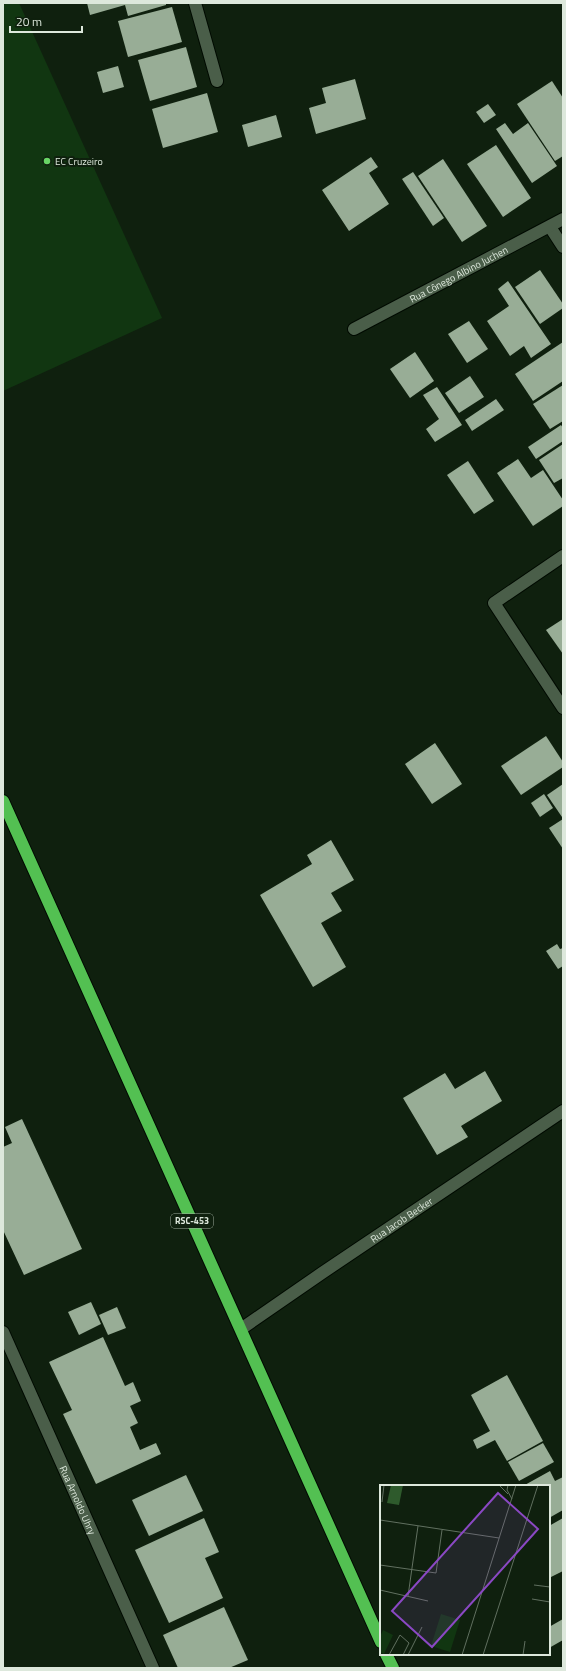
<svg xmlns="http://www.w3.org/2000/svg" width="566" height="1671" viewBox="0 0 566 1671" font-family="'Titillium Web',sans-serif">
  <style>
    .green { fill: #113611 }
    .building { fill: #98ad96 }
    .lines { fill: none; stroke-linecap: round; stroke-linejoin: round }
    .minor-casing { stroke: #000a00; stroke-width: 14 }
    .highway-casing { stroke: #000a00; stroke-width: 14 }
    .minor { stroke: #4a5e49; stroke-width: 12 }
    .highway { stroke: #53c052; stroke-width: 12 }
    .poi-dot { fill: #68d465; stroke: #0f200e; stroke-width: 1.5 }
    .labels { text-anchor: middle; stroke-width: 4; stroke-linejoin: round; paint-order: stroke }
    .shield { fill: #0f200e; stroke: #9fac9e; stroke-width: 1 }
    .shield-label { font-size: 9px; font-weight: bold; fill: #dde8dc }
    .poi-label { font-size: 10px; fill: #dde8dc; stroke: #0f200e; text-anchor: start }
    .street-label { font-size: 10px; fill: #dde8dc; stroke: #0f200e }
    .inset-road { fill: none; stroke: #617060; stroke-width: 1 }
    .view { fill: #8a48c3; fill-opacity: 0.15; stroke: #8a48c3; stroke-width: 2 }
    .inset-edge { fill: none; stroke: #dde8dc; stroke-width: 2 }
  </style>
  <rect width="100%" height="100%" fill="#0f200e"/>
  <path class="green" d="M 7,3 L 19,3 L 162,318 L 3,391 L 3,5 Z"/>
  <g class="building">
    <path d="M 87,3 L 166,3 L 166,5 L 128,16 L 125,5 L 90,15 Z"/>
    <path d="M 172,7 L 182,42 L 128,57 L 118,21 Z"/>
    <path d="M 186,47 L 197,87 L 150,101 L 138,60 Z"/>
    <path d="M 118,66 L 124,87 L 103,93 L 97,72 Z"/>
    <path d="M 355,79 L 366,119 L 316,134 L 309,108 L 326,103 L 322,88 Z"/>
    <path d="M 552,81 L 563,98 L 563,156 L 555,161 L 517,104 Z"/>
    <path d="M 207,93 L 218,132 L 163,148 L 152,109 Z"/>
    <path d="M 488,104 L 496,115 L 484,123 L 476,112 Z"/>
    <path d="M 276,115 L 282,137 L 248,147 L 242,125 Z"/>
    <path d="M 505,123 L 513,134 L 528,123 L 557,166 L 532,183 L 496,129 Z"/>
    <path d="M 496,145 L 531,198 L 503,217 L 467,164 Z"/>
    <path d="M 371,157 L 378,167 L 369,173 L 389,204 L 349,231 L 322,190 Z"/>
    <path d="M 443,159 L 487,226 L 462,242 L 418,176 Z"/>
    <path d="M 413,172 L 444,218 L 433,226 L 402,179 Z"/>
    <path d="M 540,270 L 563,304 L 563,308 L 540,324 L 515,287 Z"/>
    <path d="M 508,281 L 551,344 L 531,358 L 524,346 L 510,356 L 487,321 L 509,306 L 498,289 Z"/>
    <path d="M 469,321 L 488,349 L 467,363 L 448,334 Z"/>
    <path d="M 563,342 L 563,381 L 533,401 L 515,374 Z"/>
    <path d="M 415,352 L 434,381 L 410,398 L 390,369 Z"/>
    <path d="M 470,376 L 484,397 L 459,413 L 445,393 Z"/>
    <path d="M 563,385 L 563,421 L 550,429 L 533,404 Z"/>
    <path d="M 437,387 L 462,425 L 435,442 L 426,429 L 439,419 L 423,395 Z"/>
    <path d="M 496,399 L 504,410 L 472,431 L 465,420 Z"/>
    <path d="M 561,425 L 563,428 L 563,441 L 536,459 L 528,447 Z"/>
    <path d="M 563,444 L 563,478 L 554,483 L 539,460 Z"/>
    <path d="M 518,459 L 531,478 L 543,470 L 563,500 L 563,506 L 533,526 L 497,473 Z"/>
    <path d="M 468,461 L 494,501 L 474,514 L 447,475 Z"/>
    <path d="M 563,619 L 563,654 L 546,630 Z"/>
    <path d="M 546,736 L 563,762 L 563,767 L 521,795 L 501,766 Z"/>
    <path d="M 435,743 L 462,784 L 432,804 L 405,764 Z"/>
    <path d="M 563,784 L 563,816 L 562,817 L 547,795 Z"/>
    <path d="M 544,794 L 553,808 L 540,817 L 531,803 Z"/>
    <path d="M 563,819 L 563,849 L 549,828 Z"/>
    <path d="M 331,840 L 354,880 L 331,893 L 342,911 L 321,923 L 346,967 L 313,987 L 260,895 L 312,864 L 307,855 Z"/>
    <path d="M 557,944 L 560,949 L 563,948 L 563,966 L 558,969 L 546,951 Z"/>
    <path d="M 485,1071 L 502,1101 L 461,1126 L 468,1137 L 437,1155 L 403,1098 L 445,1073 L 455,1089 Z"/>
    <path d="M 22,1119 L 82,1249 L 24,1275 L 3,1230 L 3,1147 L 12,1143 L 5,1127 Z"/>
    <path d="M 91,1302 L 101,1324 L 79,1335 L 68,1312 Z"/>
    <path d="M 117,1307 L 126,1328 L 108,1335 L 99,1315 Z"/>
    <path d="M 103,1337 L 125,1386 L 133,1382 L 141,1401 L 130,1406 L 138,1423 L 130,1427 L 140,1450 L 156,1443 L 161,1454 L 96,1484 L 63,1414 L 72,1410 L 49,1362 Z"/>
    <path d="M 507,1375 L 543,1441 L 507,1461 L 495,1440 L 477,1449 L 473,1440 L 490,1431 L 471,1395 Z"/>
    <path d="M 543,1443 L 554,1462 L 519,1481 L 508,1462 Z"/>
    <path d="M 550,1471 L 555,1481 L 563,1477 L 563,1510 L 549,1518 L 549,1486 L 523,1486 Z"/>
    <path d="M 186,1475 L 203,1511 L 149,1536 L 132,1500 Z"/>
    <path d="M 204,1518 L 219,1552 L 205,1558 L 223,1598 L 169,1623 L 135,1550 Z"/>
    <path d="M 563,1518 L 563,1571 L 549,1578 L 549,1526 Z"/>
    <path d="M 224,1607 L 248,1660 L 229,1668 L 178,1668 L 163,1635 Z"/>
    <path d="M 563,1619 L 563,1640 L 549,1648 L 549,1627 Z"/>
  </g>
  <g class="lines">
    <defs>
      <g id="minor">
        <path d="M 195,3 L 217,81"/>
        <path d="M 550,227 L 563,247"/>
        <path id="s1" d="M 354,329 L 563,219"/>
        <path d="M 563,556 L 494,603 L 563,708"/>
        <path id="s2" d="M 241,1329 L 322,1273 L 563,1111"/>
        <path id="s3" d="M 3,1332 L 153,1668"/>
      </g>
      <g id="highway">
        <path d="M 3,801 L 381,1642"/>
        <path d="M 386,1654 L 393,1668"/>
      </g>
    </defs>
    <use href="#minor" class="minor-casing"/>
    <use href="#highway" class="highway-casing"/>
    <use href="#minor" class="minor"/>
    <use href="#highway" class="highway"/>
  </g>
  <circle class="poi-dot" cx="47" cy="161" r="4"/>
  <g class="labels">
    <rect class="shield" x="171" y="1214" width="42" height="14" rx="3"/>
    <g class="shield-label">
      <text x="192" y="1224">RSC-453</text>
    </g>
    <g class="poi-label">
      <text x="55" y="165">EC Cruzeiro</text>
    </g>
    <g class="street-label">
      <text dy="4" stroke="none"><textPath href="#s1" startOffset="118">Rua Cônego Albino Juchen</textPath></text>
      <text dy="4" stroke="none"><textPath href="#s2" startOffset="194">Rua Jacob Becker</textPath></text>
      <text dy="4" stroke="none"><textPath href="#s3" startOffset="184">Rua Arnoldo Uhry</textPath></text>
    </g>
  </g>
  <g transform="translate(380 1485)">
    <rect width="170" height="170" fill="#0f200e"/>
    <path d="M 61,129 L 80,135 L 70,167 L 51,161 ZM 3,145 L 13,150 L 4,169 L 0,167 L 0,152 Z" fill="#113611"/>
    <path d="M 11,0 L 23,0 L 19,20 L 7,18 Z" fill="#2e5a2c"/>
    <path class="inset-road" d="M 119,0 L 128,9M 128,0 L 127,5 L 132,14M 2,17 L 4,0M 0,35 L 119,53M 0,80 L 56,88 L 62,45M 154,100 L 170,102M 0,105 L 48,116M 28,111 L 38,41M 152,114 L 170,117M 9,170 L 20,150 L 29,158 L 23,170M 28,170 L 42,142M 82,170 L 136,0M 103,170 L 158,0M 143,170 L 145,156"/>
    <path class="view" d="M 118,8 L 158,44 L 52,162 L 12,126 Z"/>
    <rect width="170" height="170" class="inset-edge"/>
  </g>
  <rect width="566" height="1671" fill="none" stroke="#dde8dc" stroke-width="8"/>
  <path d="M10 26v6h72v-6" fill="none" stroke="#dde8dc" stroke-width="2"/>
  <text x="16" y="26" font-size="12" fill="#dde8dc" stroke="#0f200e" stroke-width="3" paint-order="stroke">20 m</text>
</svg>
